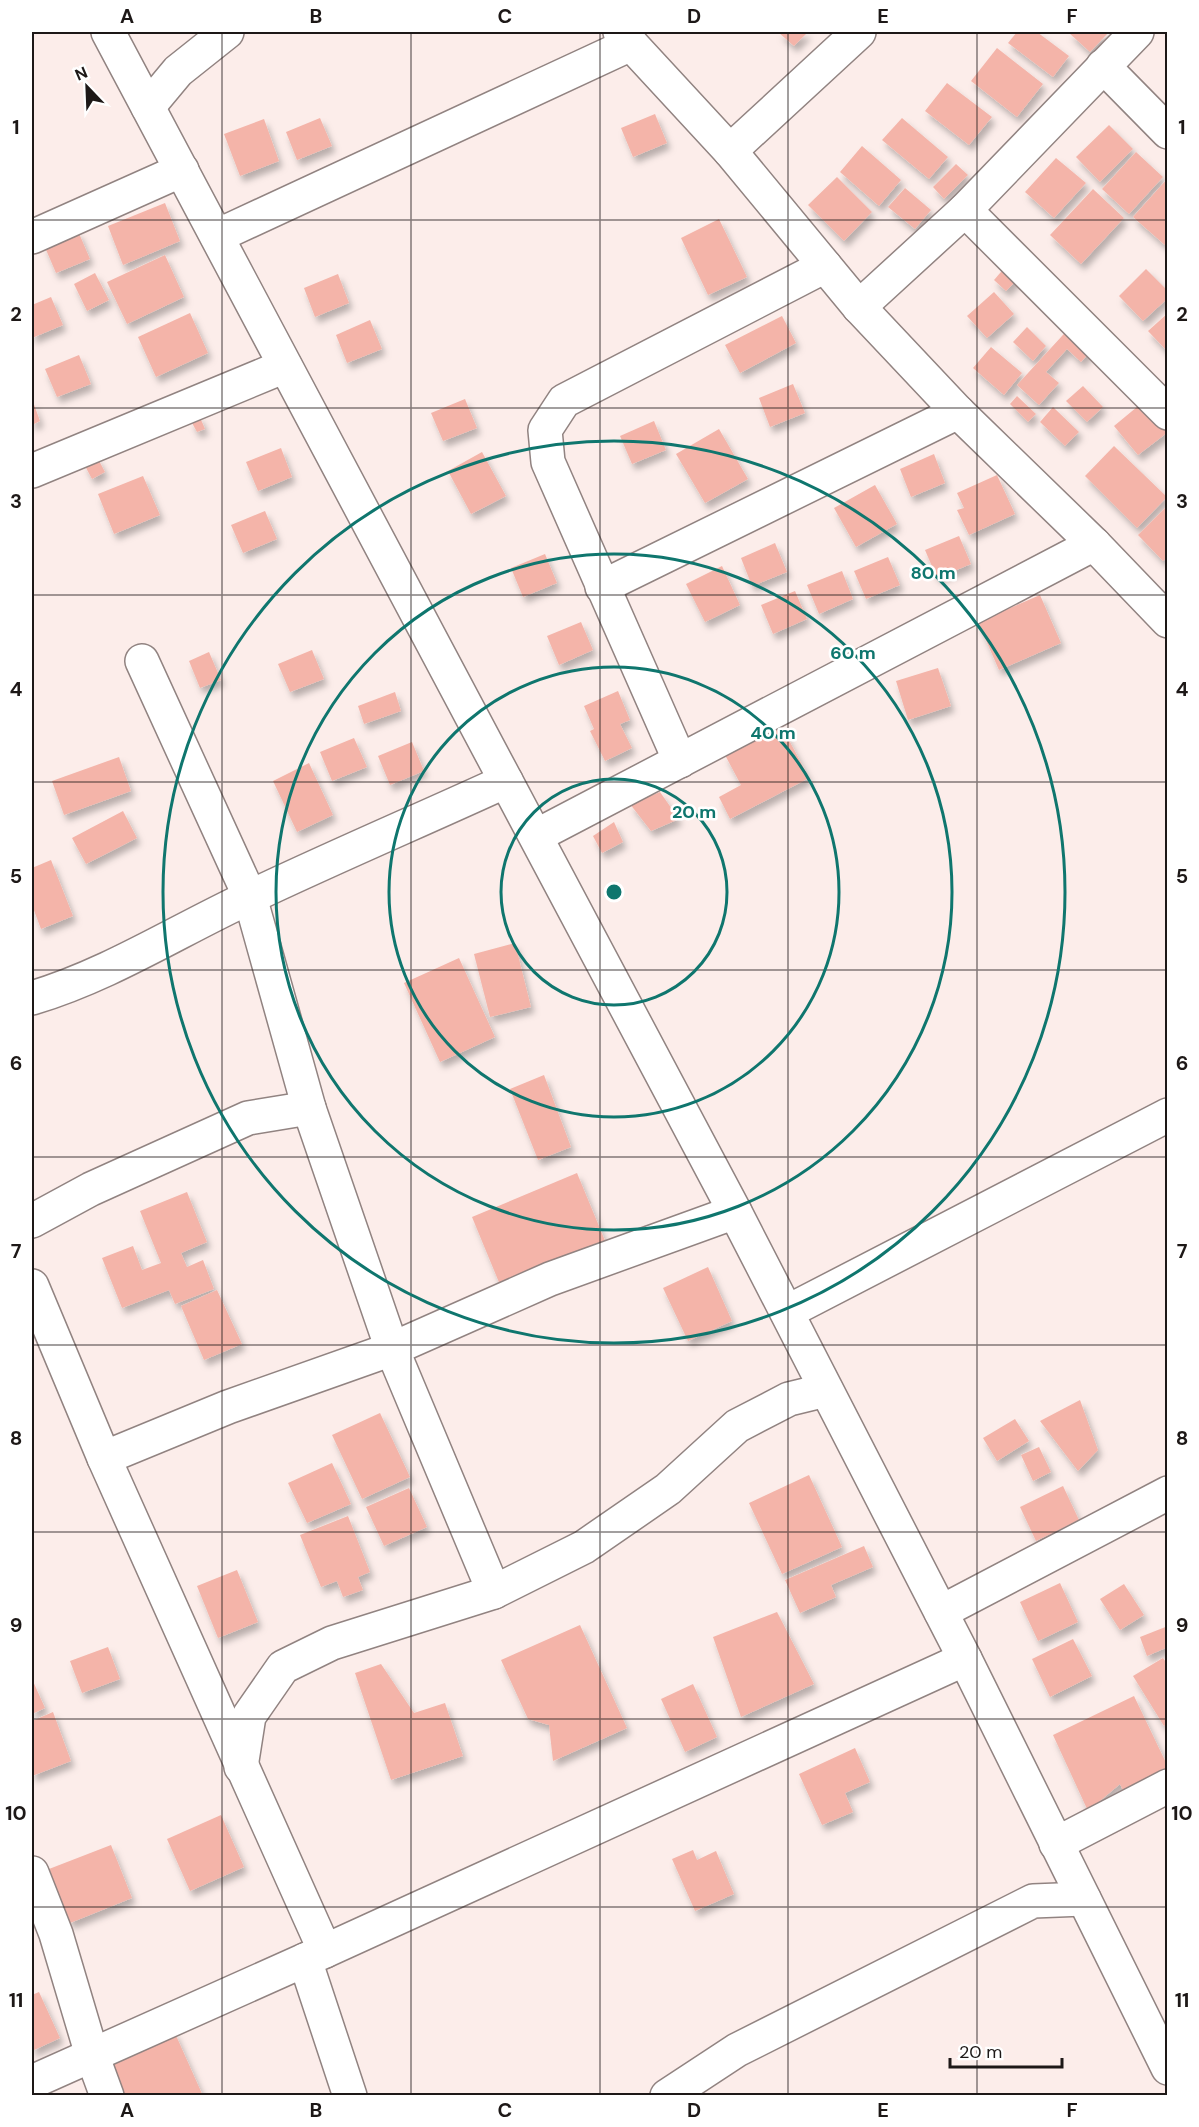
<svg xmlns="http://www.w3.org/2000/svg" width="1199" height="2127" viewBox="0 0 1199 2127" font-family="'DM Sans',sans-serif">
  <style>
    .building { fill: #f4b4a9; filter: url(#shadow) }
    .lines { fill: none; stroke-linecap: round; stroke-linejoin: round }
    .minor-casing { stroke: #918381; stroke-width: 36 }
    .minor { stroke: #fff; stroke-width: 33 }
    .grid { fill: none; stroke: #1d1817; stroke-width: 1.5; stroke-opacity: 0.55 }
    .ring { fill: none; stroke: #0f766e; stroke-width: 3 }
    .centre { fill: #0f766e; stroke: #fff; stroke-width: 3 }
    .ring-label { font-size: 18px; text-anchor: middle; font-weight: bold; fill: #0f766e; stroke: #fff; stroke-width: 5; stroke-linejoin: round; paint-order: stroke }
    .neatline { fill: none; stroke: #1d1817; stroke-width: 2 }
    .grid-label { font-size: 20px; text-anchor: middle; font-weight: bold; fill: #1d1817 }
  </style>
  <defs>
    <filter id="shadow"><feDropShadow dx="3.5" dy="6" stdDeviation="3" flood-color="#0004"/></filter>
  </defs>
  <rect width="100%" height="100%" fill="#fcedea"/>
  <g class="building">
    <path d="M 778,32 L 808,32 L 794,46 Z"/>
    <path d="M 1017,32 L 1037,32 L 1069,56 L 1053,77 L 1008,43 Z"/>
    <path d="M 1068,32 L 1109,32 L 1090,52 Z"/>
    <path d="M 997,48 L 1043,84 L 1017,117 L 971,81 Z"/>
    <path d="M 947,83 L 992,117 L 969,145 L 925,111 Z"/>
    <path d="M 655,114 L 667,143 L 633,157 L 621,128 Z"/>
    <path d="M 320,118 L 332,146 L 297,160 L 286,132 Z"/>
    <path d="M 902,118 L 948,157 L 929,179 L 882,140 Z"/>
    <path d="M 264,119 L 279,161 L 240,176 L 224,134 Z"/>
    <path d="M 1109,125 L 1133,149 L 1100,182 L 1076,157 Z"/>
    <path d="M 862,146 L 901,180 L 879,206 L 840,172 Z"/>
    <path d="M 1136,152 L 1163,177 L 1129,214 L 1102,189 Z"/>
    <path d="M 1056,158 L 1086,183 L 1054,218 L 1025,192 Z"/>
    <path d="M 956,164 L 968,175 L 944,199 L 933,187 Z"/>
    <path d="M 837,177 L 872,212 L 844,241 L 808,205 Z"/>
    <path d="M 1168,178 L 1168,244 L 1166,246 L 1133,217 Z"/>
    <path d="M 905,188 L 931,210 L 915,229 L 888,207 Z"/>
    <path d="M 1093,189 L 1124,218 L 1081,264 L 1050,235 Z"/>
    <path d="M 165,203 L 180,241 L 123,265 L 108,226 Z"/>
    <path d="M 719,219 L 747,277 L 708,295 L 681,238 Z"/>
    <path d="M 78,231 L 90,259 L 56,273 L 44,245 Z"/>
    <path d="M 165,255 L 184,297 L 127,324 L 107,282 Z"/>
    <path d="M 1007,265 L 1020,277 L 1006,291 L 994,280 Z"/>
    <path d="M 1146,269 L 1168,291 L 1168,298 L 1143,321 L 1119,296 Z"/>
    <path d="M 95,273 L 109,300 L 87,311 L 74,284 Z"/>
    <path d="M 338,274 L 349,303 L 315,317 L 304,288 Z"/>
    <path d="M 994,292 L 1014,314 L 987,338 L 967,316 Z"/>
    <path d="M 51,297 L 63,325 L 32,338 L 32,305 Z"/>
    <path d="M 190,313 L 208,353 L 156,377 L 138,337 Z"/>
    <path d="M 1168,313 L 1168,352 L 1148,331 Z"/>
    <path d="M 782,316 L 796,343 L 740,373 L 725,345 Z"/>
    <path d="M 370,320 L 382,349 L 347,363 L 336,335 Z"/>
    <path d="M 1073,324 L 1096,345 L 1081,362 L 1067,349 L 1046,372 L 1059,383 L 1039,405 L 1017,385 Z"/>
    <path d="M 1027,327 L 1046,346 L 1033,361 L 1013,342 Z"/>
    <path d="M 991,347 L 1022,373 L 1004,395 L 973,368 Z"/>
    <path d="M 79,355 L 91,384 L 57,397 L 45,369 Z"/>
    <path d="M 793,384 L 805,413 L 770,427 L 759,398 Z"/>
    <path d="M 1083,386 L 1103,407 L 1087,422 L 1066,401 Z"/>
    <path d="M 1017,396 L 1036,414 L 1028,422 L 1010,404 Z"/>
    <path d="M 32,399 L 40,421 L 32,425 Z"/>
    <path d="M 465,399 L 477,428 L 443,441 L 431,413 Z"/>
    <path d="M 1143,402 L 1168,432 L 1138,455 L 1114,426 Z"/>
    <path d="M 1053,407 L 1079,432 L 1065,446 L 1040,422 Z"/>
    <path d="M 199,415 L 205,429 L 197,432 L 191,421 Z"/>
    <path d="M 654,421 L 666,450 L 632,464 L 620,436 Z"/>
    <path d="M 719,429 L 748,479 L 705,503 L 676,454 Z"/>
    <path d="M 1114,446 L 1167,497 L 1137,528 L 1085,476 Z"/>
    <path d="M 281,448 L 292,477 L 258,491 L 246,462 Z"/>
    <path d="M 482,452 L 506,496 L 471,514 L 448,471 Z"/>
    <path d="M 934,454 L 945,483 L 911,497 L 900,469 Z"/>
    <path d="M 97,457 L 105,472 L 92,479 L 84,464 Z"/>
    <path d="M 997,475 L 1015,514 L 969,535 L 957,510 L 964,508 L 957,493 Z"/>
    <path d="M 143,476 L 160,515 L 114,534 L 98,494 Z"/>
    <path d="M 875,485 L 897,524 L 856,547 L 834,508 Z"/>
    <path d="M 1168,505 L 1168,557 L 1163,561 L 1138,535 Z"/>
    <path d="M 265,511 L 277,539 L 243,553 L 231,525 Z"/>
    <path d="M 959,536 L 971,564 L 937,578 L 925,550 Z"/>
    <path d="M 775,543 L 787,572 L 752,586 L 741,558 Z"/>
    <path d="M 545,554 L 557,583 L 523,597 L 511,568 Z"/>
    <path d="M 888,557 L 900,585 L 866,599 L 854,571 Z"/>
    <path d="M 722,566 L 740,605 L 705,622 L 686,584 Z"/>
    <path d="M 842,571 L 853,599 L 819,614 L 807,585 Z"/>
    <path d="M 795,591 L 807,619 L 773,634 L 761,605 Z"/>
    <path d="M 1040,595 L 1061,643 L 999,670 L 978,622 Z"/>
    <path d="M 581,622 L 593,650 L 559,665 L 547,636 Z"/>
    <path d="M 312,650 L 324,679 L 290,692 L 278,664 Z"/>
    <path d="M 209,652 L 221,680 L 200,688 L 189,661 Z"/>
    <path d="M 938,668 L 951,706 L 908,720 L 896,681 Z"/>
    <path d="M 618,691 L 630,720 L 620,724 L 632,748 L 605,761 L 590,731 L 594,729 L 584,706 Z"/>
    <path d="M 395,692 L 401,711 L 364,724 L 358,706 Z"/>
    <path d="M 781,725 L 809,778 L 730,819 L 719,797 L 741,785 L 725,755 Z"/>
    <path d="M 354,738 L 367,767 L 332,781 L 320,752 Z"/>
    <path d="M 412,742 L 424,771 L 390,785 L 378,756 Z"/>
    <path d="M 119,757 L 131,791 L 64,815 L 52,781 Z"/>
    <path d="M 309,763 L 333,815 L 297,832 L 273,781 Z"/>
    <path d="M 660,792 L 679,819 L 651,831 L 630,804 Z"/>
    <path d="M 123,811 L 137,838 L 86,864 L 72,838 Z"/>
    <path d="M 614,822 L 623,842 L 602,853 L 593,836 Z"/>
    <path d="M 51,860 L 73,916 L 41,929 L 32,905 L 32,868 Z"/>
    <path d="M 515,943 L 531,1007 L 490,1017 L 474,954 Z"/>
    <path d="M 459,958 L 495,1037 L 440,1062 L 404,983 Z"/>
    <path d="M 544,1075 L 571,1147 L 538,1160 L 510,1089 Z"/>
    <path d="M 577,1173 L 608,1248 L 503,1292 L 472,1217 Z"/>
    <path d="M 187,1192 L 207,1242 L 181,1253 L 187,1267 L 203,1260 L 214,1289 L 175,1304 L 169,1290 L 122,1308 L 102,1258 L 133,1246 L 142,1270 L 161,1263 L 140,1211 Z"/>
    <path d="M 708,1267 L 732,1321 L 688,1341 L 663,1288 Z"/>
    <path d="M 217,1290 L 242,1344 L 204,1360 L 181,1306 Z"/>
    <path d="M 1080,1400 L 1098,1450 L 1078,1471 L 1040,1421 Z"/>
    <path d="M 380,1413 L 410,1477 L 362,1499 L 332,1435 Z"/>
    <path d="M 1015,1419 L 1029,1441 L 997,1461 L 983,1438 Z"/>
    <path d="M 1039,1447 L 1051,1472 L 1033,1481 L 1021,1455 Z"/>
    <path d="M 332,1463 L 351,1504 L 307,1523 L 288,1483 Z"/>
    <path d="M 809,1475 L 842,1547 L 782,1574 L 749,1503 Z"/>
    <path d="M 1063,1486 L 1079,1520 L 1036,1541 L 1020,1507 Z"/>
    <path d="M 409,1488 L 427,1527 L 384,1546 L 366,1507 Z"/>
    <path d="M 348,1516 L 370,1572 L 358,1577 L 363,1590 L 343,1597 L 337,1581 L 321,1587 L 300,1535 Z"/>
    <path d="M 864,1546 L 873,1567 L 831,1585 L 836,1597 L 800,1613 L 785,1580 Z"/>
    <path d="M 237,1570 L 258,1622 L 218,1638 L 197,1586 Z"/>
    <path d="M 1060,1583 L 1078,1622 L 1038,1641 L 1020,1602 Z"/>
    <path d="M 1124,1584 L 1144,1615 L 1120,1630 L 1100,1599 Z"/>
    <path d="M 777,1612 L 814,1684 L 741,1717 L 713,1637 Z"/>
    <path d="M 580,1625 L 627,1728 L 553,1761 L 549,1725 L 528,1719 L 501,1660 Z"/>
    <path d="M 1168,1626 L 1168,1647 L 1147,1656 L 1140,1637 Z"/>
    <path d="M 1073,1639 L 1092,1676 L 1050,1697 L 1032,1659 Z"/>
    <path d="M 108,1647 L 120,1679 L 82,1693 L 70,1661 Z"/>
    <path d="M 1163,1658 L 1168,1665 L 1168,1723 L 1164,1726 L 1133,1676 Z"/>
    <path d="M 381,1664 L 414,1713 L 445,1703 L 463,1756 L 391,1780 L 355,1673 Z"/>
    <path d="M 32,1679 L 45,1708 L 32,1714 Z"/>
    <path d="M 693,1684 L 717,1737 L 685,1752 L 661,1699 Z"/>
    <path d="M 1134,1696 L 1168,1767 L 1168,1780 L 1127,1799 L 1120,1784 L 1088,1811 L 1053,1735 Z"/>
    <path d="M 53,1712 L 71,1761 L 32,1776 L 32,1721 Z"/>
    <path d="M 855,1748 L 870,1782 L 845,1793 L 853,1812 L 822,1825 L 799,1774 Z"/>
    <path d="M 221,1815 L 244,1867 L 190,1891 L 167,1839 Z"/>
    <path d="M 111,1845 L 132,1898 L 70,1923 L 49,1869 Z"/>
    <path d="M 693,1850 L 697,1860 L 716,1851 L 734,1894 L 695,1911 L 672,1859 Z"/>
    <path d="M 39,1992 L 60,2038 L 32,2051 L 32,1995 Z"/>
    <path d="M 174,2031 L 203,2096 L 124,2096 L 108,2060 Z"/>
  </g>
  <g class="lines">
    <defs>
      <g id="minor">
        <path d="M 108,32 L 735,1212 L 965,1659 L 1168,2068"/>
        <path d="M 620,32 L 730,151 L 859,307 L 958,412 L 1094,544 L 1168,621"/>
        <path d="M 1103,66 L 1168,132"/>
        <path d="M 148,107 L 178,71 L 227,32"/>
        <path d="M 730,151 L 859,32"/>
        <path d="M 965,210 L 1168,413"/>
        <path d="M 217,236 L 631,44"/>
        <path d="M 32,237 L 182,170"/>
        <path d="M 859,307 L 965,210 L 1137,32"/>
        <path d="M 32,471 L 285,366"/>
        <path d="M 602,587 L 958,412"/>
        <path d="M 142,661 L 250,897 L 309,1108 L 392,1349 L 494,1592"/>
        <path d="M 680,761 L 548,462 L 545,430 L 564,401 L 825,266"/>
        <path d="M 536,836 L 1094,544"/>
        <path d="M 32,998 C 109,975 177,931 250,897 C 334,857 421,820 506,781"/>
        <path d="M 32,1221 L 91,1189 L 248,1118 L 309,1108"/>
        <path d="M 32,1286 L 104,1458 L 325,1951"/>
        <path d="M 787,1312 L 1168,1115"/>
        <path d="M 104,1458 L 228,1407 L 392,1349 L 550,1279 L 735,1212"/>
        <path d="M 941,1612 L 1168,1493"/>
        <path d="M 241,1767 L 249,1716 L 283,1667 L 332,1643 L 494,1592 L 584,1547 L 668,1489 L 737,1426 L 789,1399 L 826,1390"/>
        <path d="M 1056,1844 L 1168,1786"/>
        <path d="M 32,1873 L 56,1934 L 92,2055 L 107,2096"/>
        <path d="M 305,1960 L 350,2096"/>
        <path d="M 32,2082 L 325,1951 L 965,1659"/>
        <path d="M 667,2096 L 737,2050 L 1033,1901 L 1084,1899"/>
      </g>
    </defs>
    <use href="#minor" class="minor-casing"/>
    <use href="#minor" class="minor"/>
  </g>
  <path class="grid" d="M 222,32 L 222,2096M 411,32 L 411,2096M 600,32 L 600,2096M 788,32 L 788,2096M 977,32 L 977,2096M 32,220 L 1168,220M 32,408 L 1168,408M 32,595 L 1168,595M 32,782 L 1168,782M 32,970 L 1168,970M 32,1157 L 1168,1157M 32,1345 L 1168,1345M 32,1532 L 1168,1532M 32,1719 L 1168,1719M 32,1907 L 1168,1907"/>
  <g class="ring">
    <circle cx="614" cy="892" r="113"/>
    <circle cx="614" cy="892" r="225"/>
    <circle cx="614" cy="892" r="338"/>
    <circle cx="614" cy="892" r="451"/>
  </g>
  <circle cx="614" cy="892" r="9" class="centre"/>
  <g class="ring-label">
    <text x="933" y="579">80 m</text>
    <text x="853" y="659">60 m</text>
    <text x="773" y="739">40 m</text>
    <text x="694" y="818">20 m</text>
  </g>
  <rect width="1199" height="2127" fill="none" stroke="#ffffff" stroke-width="66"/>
  <g transform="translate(87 87) rotate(337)" stroke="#ffffff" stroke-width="4.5" paint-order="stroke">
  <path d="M0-4.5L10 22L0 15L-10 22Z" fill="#1d1817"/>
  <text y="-9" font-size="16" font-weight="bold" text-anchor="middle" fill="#1d1817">N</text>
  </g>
  <path d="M950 2058v9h112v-9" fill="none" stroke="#1d1817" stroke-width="3"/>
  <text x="959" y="2058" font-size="18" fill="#1d1817" stroke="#ffffff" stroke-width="4.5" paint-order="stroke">20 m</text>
  <rect x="33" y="33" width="1133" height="2061" class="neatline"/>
  <g class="grid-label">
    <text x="127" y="23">A</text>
    <text x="316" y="23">B</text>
    <text x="505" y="23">C</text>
    <text x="694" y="23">D</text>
    <text x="883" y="23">E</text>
    <text x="1072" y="23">F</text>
    <text x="16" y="134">1</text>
    <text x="1182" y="134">1</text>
    <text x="16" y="321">2</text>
    <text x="1182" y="321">2</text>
    <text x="16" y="508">3</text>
    <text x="1182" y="508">3</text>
    <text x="16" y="696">4</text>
    <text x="1182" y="696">4</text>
    <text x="16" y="883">5</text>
    <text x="1182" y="883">5</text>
    <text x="16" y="1070">6</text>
    <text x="1182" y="1070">6</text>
    <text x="16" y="1258">7</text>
    <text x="1182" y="1258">7</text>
    <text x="16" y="1445">8</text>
    <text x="1182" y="1445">8</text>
    <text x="16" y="1632">9</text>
    <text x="1182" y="1632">9</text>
    <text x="16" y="1820">10</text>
    <text x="1182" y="1820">10</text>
    <text x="16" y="2007">11</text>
    <text x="1182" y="2007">11</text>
    <text x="127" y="2117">A</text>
    <text x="316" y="2117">B</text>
    <text x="505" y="2117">C</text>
    <text x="694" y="2117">D</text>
    <text x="883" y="2117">E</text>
    <text x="1072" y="2117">F</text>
  </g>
</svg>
